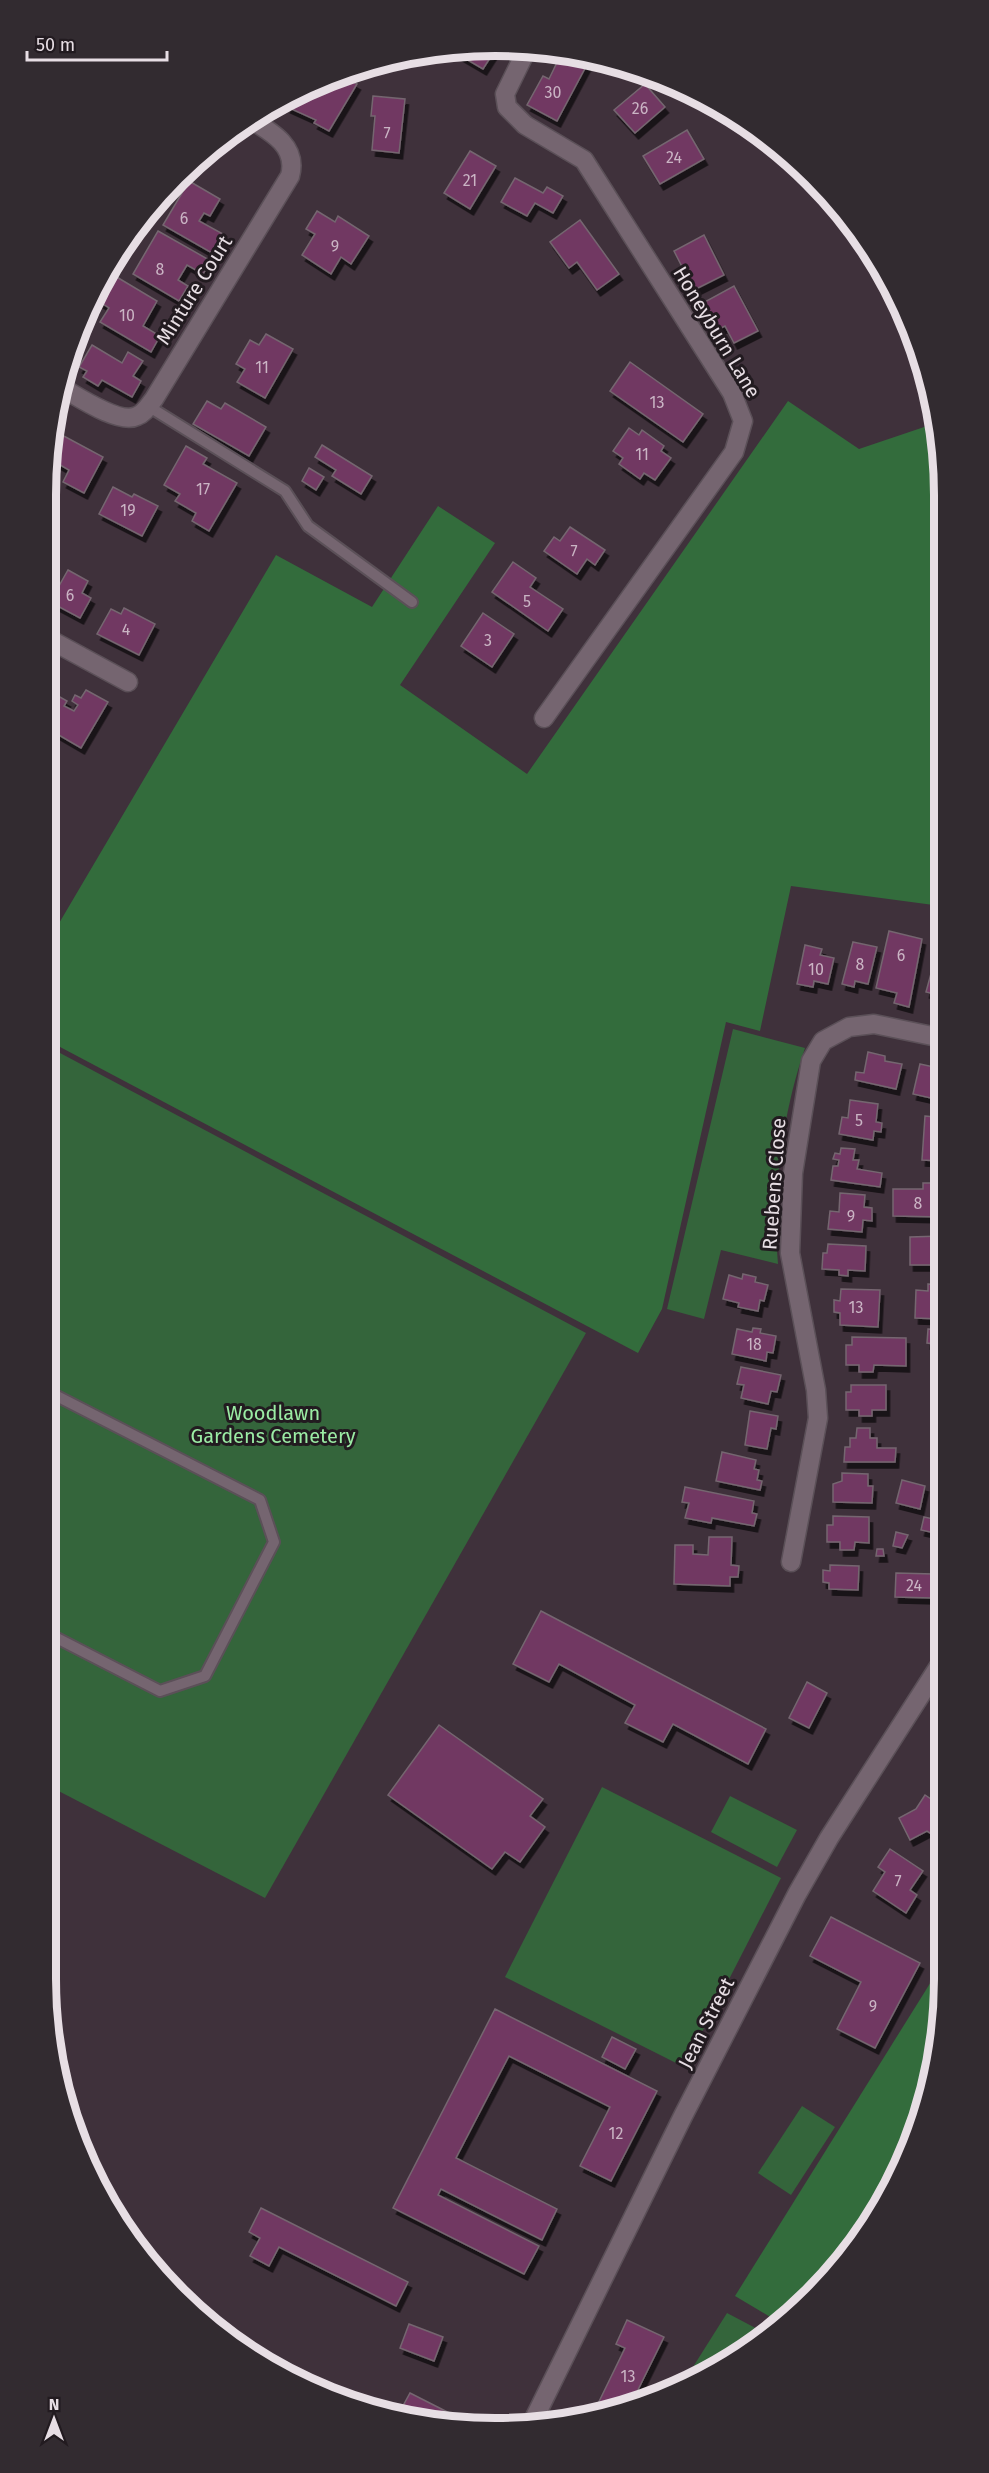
<svg xmlns="http://www.w3.org/2000/svg" width="989" height="2473" viewBox="0 0 989 2473" font-family="'Fira Sans',sans-serif">
  <style>
    .green { fill: #34653b }
    .forest { fill: #336c3c }
    .building { fill: #713862; stroke: #756670; stroke-width: 1.5; filter: url(#shadow) }
    .lines { fill: none; stroke-linecap: round; stroke-linejoin: round }
    .lane-casing { stroke: #5b5058; stroke-width: 14 }
    .street-casing { stroke: #5b5058; stroke-width: 21 }
    .secondary-casing { stroke: #5b5058; stroke-width: 21 }
    .lane { stroke: #756570; stroke-width: 10 }
    .street { stroke: #756570; stroke-width: 18 }
    .secondary { stroke: #756570; stroke-width: 18 }
    .labels { text-anchor: middle; stroke-width: 6; stroke-linejoin: round; paint-order: stroke }
    .number-label { font-size: 16px; fill: #cab4c4 }
    .street-label { font-size: 20px; fill: #e7dee4; stroke: #221b20 }
    .park-label { font-size: 20px; fill: #9beca4; stroke: #221b20 }
    .rim { fill: none; stroke: #e7dee4; stroke-width: 8 }
  </style>
  <defs>
    <filter id="shadow"><feDropShadow dx="3.5" dy="6" stdDeviation="0" flood-color="#0009"/></filter>
  </defs>
  <rect width="100%" height="100%" fill="#3f313b"/>
  <g class="green">
    <path d="M 733,1029 L 805,1048 C 782,1115 772,1193 778,1264 L 721,1250 L 704,1319 L 667,1309 Z"/>
    <path d="M 45,1045 L 586,1333 L 265,1898 L 45,1784 Z"/>
    <path d="M 602,1787 L 781,1878 L 684,2067 L 505,1977 Z"/>
    <path d="M 730,1796 L 797,1830 L 777,1867 L 711,1832 Z"/>
    <path d="M 802,2106 L 835,2127 L 791,2195 L 758,2173 Z"/>
    <path d="M 727,2313 L 765,2333 L 744,2352 L 681,2386 Z"/>
  </g>
  <g class="forest">
    <path d="M 788,401 L 859,449 L 936,423 L 940,435 L 941,906 L 791,886 L 760,1031 L 726,1022 L 662,1309 L 638,1353 L 45,1039 L 45,947 L 276,555 L 372,607 L 438,506 L 495,543 L 400,685 L 527,774 Z"/>
    <path d="M 944,1961 L 929,2095 L 897,2178 L 851,2252 L 777,2321 L 735,2296 Z"/>
  </g>
  <g class="building">
    <path d="M 497,47 L 483,69 L 454,52 L 457,48 Z"/>
    <path d="M 562,52 L 591,57 L 557,121 L 527,105 L 543,76 L 549,79 Z"/>
    <path d="M 339,74 L 357,84 L 329,131 L 314,123 L 316,120 L 287,107 L 295,94 L 323,81 L 329,85 Z"/>
    <path d="M 645,84 L 665,107 L 635,133 L 614,110 Z"/>
    <path d="M 373,96 L 405,99 L 399,153 L 372,150 L 375,116 L 371,116 Z"/>
    <path d="M 687,130 L 704,159 L 660,184 L 643,156 Z"/>
    <path d="M 470,151 L 496,166 L 470,209 L 444,193 Z"/>
    <path d="M 515,178 L 543,193 L 547,187 L 563,196 L 553,213 L 535,203 L 527,216 L 501,202 Z"/>
    <path d="M 189,181 L 220,199 L 210,216 L 204,213 L 199,221 L 223,234 L 212,253 L 163,225 Z"/>
    <path d="M 317,211 L 335,222 L 338,216 L 369,236 L 351,264 L 341,257 L 331,274 L 302,255 L 315,234 L 306,229 Z"/>
    <path d="M 580,220 L 619,274 L 597,290 L 577,262 L 569,268 L 550,242 Z"/>
    <path d="M 158,231 L 211,261 L 203,274 L 187,265 L 178,280 L 188,286 L 179,301 L 133,274 Z"/>
    <path d="M 704,235 L 724,275 L 694,290 L 674,251 Z"/>
    <path d="M 115,276 L 157,301 L 143,326 L 160,336 L 151,352 L 100,322 L 109,308 L 100,302 Z"/>
    <path d="M 734,286 L 758,331 L 734,343 L 725,326 L 715,331 L 701,304 Z"/>
    <path d="M 266,334 L 293,349 L 265,398 L 237,382 L 245,369 L 236,364 L 250,340 L 259,345 Z"/>
    <path d="M 92,345 L 122,363 L 128,352 L 143,361 L 133,376 L 141,381 L 132,397 L 102,380 L 98,386 L 83,377 L 87,371 L 79,367 Z"/>
    <path d="M 630,362 L 703,414 L 683,442 L 610,391 Z"/>
    <path d="M 207,401 L 221,409 L 225,403 L 266,427 L 249,456 L 193,424 Z"/>
    <path d="M 629,428 L 639,435 L 642,430 L 664,446 L 661,451 L 671,458 L 655,480 L 644,473 L 640,479 L 619,464 L 623,458 L 613,451 Z"/>
    <path d="M 60,434 L 103,457 L 84,493 L 63,482 L 69,470 L 50,459 L 51,450 Z"/>
    <path d="M 322,445 L 372,476 L 361,494 L 332,476 L 336,470 L 315,457 Z"/>
    <path d="M 186,446 L 207,458 L 203,464 L 237,483 L 209,531 L 192,521 L 196,513 L 175,501 L 180,494 L 164,485 Z"/>
    <path d="M 309,468 L 324,477 L 316,490 L 302,481 Z"/>
    <path d="M 113,487 L 132,497 L 134,494 L 158,506 L 142,536 L 99,514 Z"/>
    <path d="M 570,527 L 605,550 L 595,565 L 587,559 L 577,574 L 544,551 L 554,537 L 560,541 Z"/>
    <path d="M 45,551 L 54,556 L 45,573 Z"/>
    <path d="M 513,562 L 536,578 L 530,587 L 563,609 L 548,631 L 492,592 Z"/>
    <path d="M 68,570 L 88,581 L 82,593 L 91,598 L 80,618 L 50,602 Z"/>
    <path d="M 124,608 L 155,624 L 139,655 L 97,634 L 111,609 L 121,614 Z"/>
    <path d="M 483,613 L 514,634 L 492,667 L 461,646 Z"/>
    <path d="M 86,690 L 108,702 L 81,748 L 45,727 L 45,701 L 48,696 L 57,702 L 60,697 L 67,701 L 64,706 L 74,711 L 78,705 L 72,701 L 75,695 L 81,698 Z"/>
    <path d="M 45,789 L 52,794 L 45,805 Z"/>
    <path d="M 889,931 L 922,939 L 909,1007 L 894,1003 L 897,993 L 876,988 Z"/>
    <path d="M 853,942 L 877,947 L 868,984 L 855,981 L 854,987 L 842,984 Z"/>
    <path d="M 805,945 L 822,949 L 820,955 L 834,958 L 828,984 L 814,981 L 813,987 L 797,984 Z"/>
    <path d="M 938,948 L 941,949 L 942,1002 L 937,1001 L 939,995 L 926,992 Z"/>
    <path d="M 868,1052 L 885,1056 L 885,1061 L 902,1064 L 896,1089 L 855,1080 L 856,1072 L 864,1073 Z"/>
    <path d="M 920,1064 L 934,1067 L 933,1071 L 942,1074 L 942,1106 L 939,1105 L 940,1100 L 913,1094 Z"/>
    <path d="M 850,1100 L 878,1104 L 876,1122 L 882,1123 L 881,1132 L 874,1131 L 873,1140 L 839,1134 L 842,1117 L 848,1118 Z"/>
    <path d="M 925,1116 L 934,1117 L 933,1123 L 942,1124 L 942,1161 L 922,1160 Z"/>
    <path d="M 841,1148 L 855,1149 L 853,1160 L 859,1160 L 857,1169 L 882,1173 L 880,1187 L 831,1180 L 833,1166 L 838,1166 L 839,1160 L 833,1159 L 835,1153 L 840,1154 Z"/>
    <path d="M 923,1183 L 937,1183 L 937,1190 L 942,1190 L 942,1217 L 893,1216 L 893,1189 L 923,1189 Z"/>
    <path d="M 840,1193 L 865,1195 L 864,1207 L 872,1208 L 872,1221 L 863,1220 L 862,1232 L 828,1229 L 830,1211 L 839,1212 Z"/>
    <path d="M 942,1236 L 942,1265 L 910,1265 L 910,1237 Z"/>
    <path d="M 828,1244 L 866,1246 L 865,1271 L 848,1270 L 848,1276 L 839,1275 L 839,1270 L 822,1269 L 823,1253 L 827,1253 Z"/>
    <path d="M 743,1274 L 756,1277 L 755,1282 L 768,1285 L 764,1301 L 760,1300 L 758,1311 L 738,1307 L 739,1303 L 723,1299 L 729,1275 L 742,1279 Z"/>
    <path d="M 928,1284 L 940,1285 L 939,1291 L 942,1291 L 942,1319 L 915,1318 L 916,1290 L 928,1291 Z"/>
    <path d="M 841,1289 L 880,1290 L 878,1327 L 840,1325 L 840,1313 L 834,1312 L 834,1300 L 840,1301 Z"/>
    <path d="M 753,1328 L 761,1329 L 760,1333 L 776,1336 L 773,1353 L 767,1352 L 766,1361 L 732,1354 L 737,1329 L 752,1332 Z"/>
    <path d="M 928,1329 L 942,1330 L 942,1356 L 933,1355 L 935,1344 L 927,1343 Z"/>
    <path d="M 852,1337 L 906,1338 L 906,1366 L 874,1365 L 873,1372 L 859,1372 L 859,1365 L 846,1365 L 846,1345 L 852,1345 Z"/>
    <path d="M 741,1367 L 781,1375 L 777,1392 L 771,1391 L 768,1404 L 741,1398 L 744,1385 L 737,1384 Z"/>
    <path d="M 851,1385 L 886,1385 L 886,1410 L 872,1410 L 872,1416 L 859,1416 L 859,1410 L 846,1410 L 846,1392 L 851,1392 Z"/>
    <path d="M 750,1411 L 778,1416 L 776,1429 L 771,1428 L 767,1449 L 745,1445 Z"/>
    <path d="M 857,1428 L 870,1428 L 870,1438 L 877,1438 L 877,1448 L 896,1448 L 895,1462 L 844,1462 L 845,1447 L 850,1447 L 850,1438 L 856,1438 Z"/>
    <path d="M 722,1452 L 756,1460 L 754,1469 L 759,1470 L 757,1480 L 762,1481 L 760,1490 L 716,1481 Z"/>
    <path d="M 842,1473 L 868,1474 L 868,1486 L 873,1486 L 872,1503 L 833,1502 L 833,1484 L 842,1481 Z"/>
    <path d="M 902,1480 L 925,1486 L 920,1509 L 896,1503 Z"/>
    <path d="M 685,1487 L 754,1501 L 752,1513 L 757,1514 L 754,1526 L 712,1518 L 711,1523 L 685,1518 L 689,1503 L 682,1502 Z"/>
    <path d="M 833,1516 L 869,1517 L 869,1543 L 855,1542 L 854,1550 L 840,1550 L 840,1542 L 827,1542 L 827,1525 L 833,1525 Z"/>
    <path d="M 924,1517 L 943,1521 L 943,1545 L 938,1544 L 940,1534 L 921,1530 Z"/>
    <path d="M 896,1532 L 908,1535 L 902,1548 L 893,1546 Z"/>
    <path d="M 709,1537 L 732,1537 L 731,1565 L 739,1566 L 738,1577 L 730,1577 L 730,1586 L 674,1584 L 675,1545 L 693,1545 L 693,1554 L 708,1555 Z"/>
    <path d="M 877,1549 L 883,1549 L 884,1556 L 876,1556 Z"/>
    <path d="M 830,1565 L 859,1566 L 858,1590 L 829,1589 L 829,1583 L 823,1582 L 823,1570 L 830,1571 Z"/>
    <path d="M 896,1573 L 933,1574 L 932,1598 L 895,1597 Z"/>
    <path d="M 541,1611 L 766,1729 L 748,1764 L 673,1724 L 663,1742 L 625,1723 L 635,1705 L 559,1664 L 549,1682 L 513,1664 Z"/>
    <path d="M 807,1682 L 827,1693 L 809,1728 L 789,1718 Z"/>
    <path d="M 439,1725 L 543,1799 L 530,1816 L 545,1827 L 520,1862 L 505,1852 L 492,1869 L 388,1795 Z"/>
    <path d="M 944,1786 L 944,1842 L 927,1831 L 910,1840 L 899,1818 L 916,1809 L 925,1795 L 934,1801 Z"/>
    <path d="M 890,1849 L 923,1871 L 910,1890 L 917,1895 L 906,1913 L 873,1891 L 885,1872 L 878,1867 Z"/>
    <path d="M 831,1917 L 920,1963 L 875,2048 L 837,2029 L 861,1982 L 810,1956 Z"/>
    <path d="M 495,2009 L 657,2091 L 611,2181 L 580,2166 L 610,2107 L 509,2056 L 456,2158 L 557,2209 L 542,2240 L 441,2189 L 438,2195 L 539,2246 L 524,2274 L 393,2208 Z"/>
    <path d="M 612,2037 L 636,2049 L 625,2069 L 602,2057 Z"/>
    <path d="M 261,2208 L 408,2282 L 396,2306 L 279,2247 L 269,2266 L 250,2256 L 260,2238 L 249,2232 Z"/>
    <path d="M 627,2320 L 664,2337 L 631,2404 L 592,2416 L 625,2348 L 616,2344 Z"/>
    <path d="M 409,2324 L 443,2337 L 434,2361 L 400,2348 Z"/>
    <path d="M 410,2393 L 469,2423 L 435,2424 L 398,2415 Z"/>
  </g>
  <g class="lines">
    <defs>
      <g id="lane">
        <path d="M 148,406 L 285,491 L 308,526 L 412,602"/>
        <path d="M 45,1390 L 260,1500 L 274,1542 L 205,1676 L 160,1691 L 45,1632"/>
      </g>
      <g id="street">
        <path d="M 528,47 L 505,94 L 507,107 L 525,125 L 584,160 L 732,393 L 743,421 L 734,452 L 544,718"/>
        <path d="M 59,386 C 77,396 119,425 137,416 C 145,413 149,405 154,399 L 290,176 C 298,147 272,132 250,119"/>
        <path d="M 45,637 L 128,682"/>
        <path d="M 791,1562 L 818,1418 L 816,1390 L 790,1253 L 793,1173 L 811,1061 L 823,1041 L 849,1027 L 874,1024 L 942,1038"/>
      </g>
      <path id="secondary" d="M 533,2421 L 683,2116 L 797,1894 L 829,1838 L 943,1660"/>
    </defs>
    <use href="#lane" class="lane-casing"/>
    <use href="#street" class="street-casing"/>
    <use href="#secondary" class="secondary-casing"/>
    <use href="#lane" class="lane"/>
    <use href="#street" class="street"/>
    <use href="#secondary" class="secondary"/>
  </g>
  <g class="labels">
    <g class="number-label">
      <text x="553" y="98">30</text>
      <text x="640" y="114">26</text>
      <text x="387" y="139">7</text>
      <text x="674" y="163">24</text>
      <text x="470" y="186">21</text>
      <text x="184" y="224">6</text>
      <text x="335" y="252">9</text>
      <text x="160" y="275">8</text>
      <text x="127" y="321">10</text>
      <text x="262" y="373">11</text>
      <text x="657" y="408">13</text>
      <text x="642" y="460">11</text>
      <text x="203" y="495">17</text>
      <text x="128" y="516">19</text>
      <text x="574" y="557">7</text>
      <text x="70" y="601">6</text>
      <text x="527" y="607">5</text>
      <text x="126" y="635">4</text>
      <text x="488" y="646">3</text>
      <text x="901" y="961">6</text>
      <text x="860" y="970">8</text>
      <text x="816" y="975">10</text>
      <text x="859" y="1126">5</text>
      <text x="918" y="1209">8</text>
      <text x="851" y="1222">9</text>
      <text x="856" y="1313">13</text>
      <text x="754" y="1350">18</text>
      <text x="914" y="1591">24</text>
      <text x="898" y="1887">7</text>
      <text x="873" y="2012">9</text>
      <text x="616" y="2139">12</text>
      <text x="628" y="2382">13</text>
    </g>
    <g class="street-label">
      <text transform="translate(194 290) rotate(-58)" y="7">Minture Court</text>
      <text transform="translate(717 332) rotate(59)" y="7">Honeyburn Lane</text>
      <text transform="translate(774 1184) rotate(-86)" y="7">Ruebens Close</text>
      <text transform="translate(706 2023) rotate(-63)" y="7">Jean Street</text>
    </g>
    <g class="park-label">
      <text x="273" y="1420">Woodlawn<tspan x="273" dy="23">Gardens Cemetery</tspan></text>
    </g>
  </g>
  <path d="M0 0H989V2473H0ZM495 56H495A439 439 0 0 1 934 495V1979A439 439 0 0 1 495 2418H495A439 439 0 0 1 56 1979V495A439 439 0 0 1 495 56Z" fill="#322b30" fill-rule="evenodd"/>
  <path class="rim" d="M495 56H495A439 439 0 0 1 934 495V1979A439 439 0 0 1 495 2418H495A439 439 0 0 1 56 1979V495A439 439 0 0 1 495 56Z"/>
  <g transform="translate(54 2419)" stroke="#221b20" stroke-width="4.5" paint-order="stroke">
  <path d="M0-4.5L10 22L0 15L-10 22Z" fill="#e7dee4"/>
  <text y="-9" font-size="16" font-weight="bold" text-anchor="middle" fill="#e7dee4">N</text>
  </g>
  <path d="M27 51v9h140v-9" fill="none" stroke="#e7dee4" stroke-width="3"/>
  <text x="36" y="51" font-size="18" fill="#e7dee4" stroke="#221b20" stroke-width="4.5" paint-order="stroke">50 m</text>
</svg>
